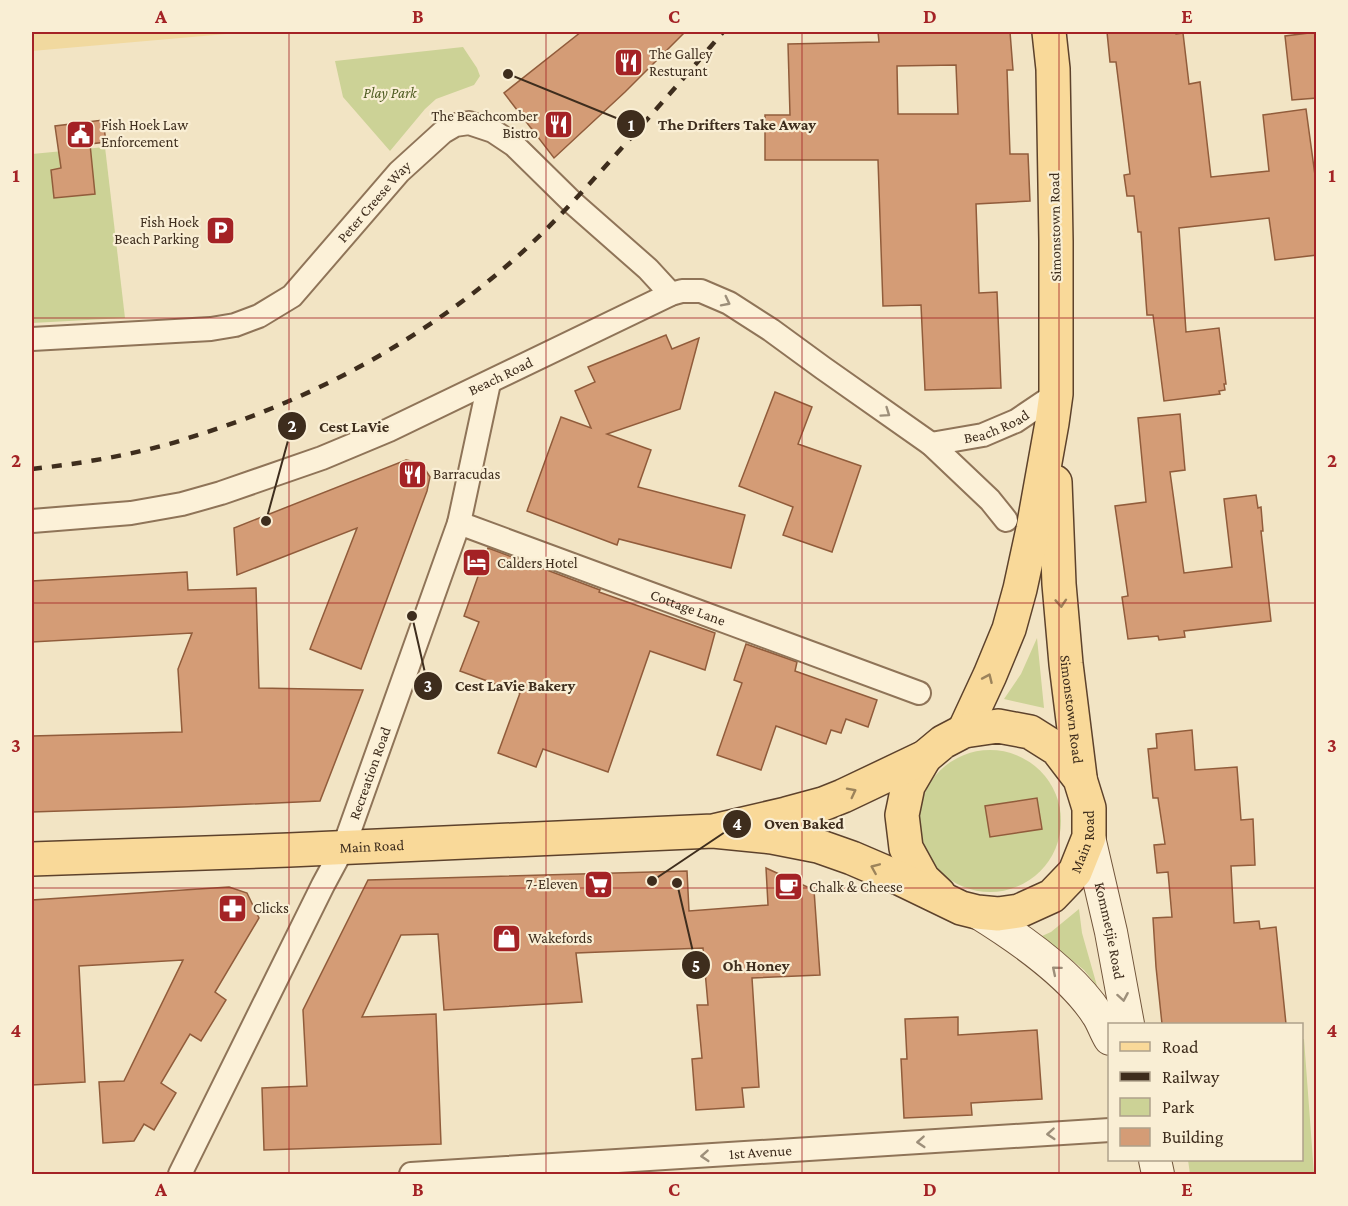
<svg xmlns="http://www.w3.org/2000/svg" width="1348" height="1206" viewBox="0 0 1348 1206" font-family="'Crimson Pro',serif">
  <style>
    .green { fill: #ccd296 }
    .sand { fill: #f1d99f }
    .building { fill: #d49c76; stroke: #915c3b; stroke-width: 1.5; fill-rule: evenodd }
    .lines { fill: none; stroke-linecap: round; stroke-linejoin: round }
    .street-casing { stroke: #8f7458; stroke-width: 26 }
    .secondary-casing { stroke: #71553b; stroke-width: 34 }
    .primary-casing { stroke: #5d422c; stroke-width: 36 }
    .street { stroke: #fcf1d8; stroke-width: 22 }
    .secondary { stroke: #fcf1d8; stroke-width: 32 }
    .primary { stroke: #f9d999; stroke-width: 33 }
    .rail { stroke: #3e2d1d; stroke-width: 4.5; stroke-dasharray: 10 10; stroke-linecap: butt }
    .oneway { stroke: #9d8f7a }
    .oneway2 { stroke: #9c835b }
    .grid { fill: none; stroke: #a42225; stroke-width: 1.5; stroke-opacity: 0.55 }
    .labels { text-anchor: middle; stroke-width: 4.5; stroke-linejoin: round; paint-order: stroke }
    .poi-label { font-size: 15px; fill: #3e2d1d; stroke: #f9eed4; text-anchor: start }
    .park-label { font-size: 15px; font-style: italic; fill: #4f5c22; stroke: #f9eed4 }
    .street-label { font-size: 15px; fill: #3e2d1d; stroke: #f9eed4 }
    .leader { fill: none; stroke: #3e2d1d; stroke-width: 2 }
    .callout-dot { fill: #3e2d1d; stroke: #f9eed4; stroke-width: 2 }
    .mark-label { font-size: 18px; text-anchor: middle; font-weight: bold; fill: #fff }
    .callout-label { font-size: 16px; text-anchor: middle; font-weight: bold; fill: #3e2d1d; stroke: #f9eed4; stroke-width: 4.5; stroke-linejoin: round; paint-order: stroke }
    .neatline { fill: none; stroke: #a42225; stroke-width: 2 }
    .grid-label { font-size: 20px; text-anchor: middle; font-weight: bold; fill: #a42225 }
  </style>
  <rect width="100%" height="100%" fill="#f2e4c4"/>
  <g class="green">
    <path d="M 463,47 L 477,68 L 480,76 L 474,85 L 436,99 L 425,109 L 390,151 L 343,97 L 335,61 Z"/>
    <path d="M 105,147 L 125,318 L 32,323 L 32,154 Z"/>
    <path d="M 1037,638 L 1044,708 L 1004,699 L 1021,674 Z"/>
    <circle cx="990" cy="821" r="71"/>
    <path d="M 1079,909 L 1082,933 L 1097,986 L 1084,970 L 1042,936 L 1051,932 Z"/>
    <path d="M 1302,1039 L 1304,1039 L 1314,1174 L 1190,1174 L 1188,1160 L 1302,1160 Z"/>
  </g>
  <path class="sand" d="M 32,32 L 249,32 L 32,51 Z"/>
  <g class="building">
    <path d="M 581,32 L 685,32 L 625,92 L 554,158 L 504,93 Z"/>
    <path d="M 878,32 L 1010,32 L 1013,70 L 1007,70 L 1010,154 L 1028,154 L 1030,201 L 976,204 L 979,293 L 997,292 L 1001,388 L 925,390 L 921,305 L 883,306 L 878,160 L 765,160 L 765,115 L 790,115 L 788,44 L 879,42 ZM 956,65 L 958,114 L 898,114 L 897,66 Z"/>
    <path d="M 1107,32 L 1175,32 L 1176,34 L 1183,33 L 1189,84 L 1200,82 L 1211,177 L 1269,171 L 1263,115 L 1306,109 L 1317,190 L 1317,255 L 1275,260 L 1269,218 L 1179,228 L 1186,332 L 1219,328 L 1226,384 L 1224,384 L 1225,390 L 1219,391 L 1220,394 L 1164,401 L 1153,315 L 1147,315 L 1141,232 L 1138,232 L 1134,196 L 1127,196 L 1124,175 L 1130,174 L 1116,62 L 1110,62 Z"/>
    <path d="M 1317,32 L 1317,98 L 1292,100 L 1285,36 Z"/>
    <path d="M 103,120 L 106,142 L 90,144 L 95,194 L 54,198 L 51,170 L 61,168 L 55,126 Z"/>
    <path d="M 666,335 L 672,349 L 699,338 L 680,409 L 607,434 L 651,450 L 638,487 L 745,515 L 731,568 L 619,539 L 617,545 L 527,511 L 561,417 L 591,428 L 575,391 L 595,382 L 588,367 Z"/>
    <path d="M 775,392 L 812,407 L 798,444 L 861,466 L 832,552 L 783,535 L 793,507 L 739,486 Z"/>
    <path d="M 1180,414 L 1185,470 L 1170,472 L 1184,573 L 1232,567 L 1224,499 L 1256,495 L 1258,508 L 1261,507 L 1263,531 L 1261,531 L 1271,621 L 1184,631 L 1185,637 L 1159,640 L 1158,636 L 1128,639 L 1122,597 L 1128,596 L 1115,506 L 1146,502 L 1138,418 Z"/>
    <path d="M 406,460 L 421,463 L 430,477 L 427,491 L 361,669 L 310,649 L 357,528 L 237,575 L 234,528 Z"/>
    <path d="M 488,548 L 600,590 L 599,592 L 715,633 L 705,670 L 650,651 L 608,772 L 543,749 L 536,767 L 498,753 L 520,693 L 460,671 L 479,622 L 464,616 Z"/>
    <path d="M 187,572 L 188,590 L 256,588 L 259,688 L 363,690 L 320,801 L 183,807 L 32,812 L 32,736 L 182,732 L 178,669 L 192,633 L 32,642 L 32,581 Z"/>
    <path d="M 746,644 L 797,662 L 795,671 L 877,700 L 868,727 L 846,719 L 841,733 L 831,730 L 826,744 L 776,726 L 761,770 L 717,755 L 742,683 L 734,680 Z"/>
    <path d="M 1192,730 L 1195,770 L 1237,767 L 1241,820 L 1253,819 L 1255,865 L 1231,866 L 1234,923 L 1259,921 L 1260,929 L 1276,927 L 1286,1024 L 1162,1024 L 1156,967 L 1153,918 L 1172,917 L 1168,872 L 1157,873 L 1154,845 L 1165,844 L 1158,798 L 1153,798 L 1148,749 L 1157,748 L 1156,734 Z"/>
    <path d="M 1037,798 L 1042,829 L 990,837 L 985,806 Z"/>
    <path d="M 766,868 L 814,890 L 820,975 L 752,978 L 759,1087 L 742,1088 L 744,1107 L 696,1110 L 692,1059 L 702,1058 L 697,1005 L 708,1005 L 703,948 L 576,953 L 582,1002 L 444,1010 L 438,934 L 401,935 L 362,1017 L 436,1014 L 441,1144 L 264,1150 L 262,1088 L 307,1086 L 303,1010 L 368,880 L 687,871 L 689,911 L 768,905 Z"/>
    <path d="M 229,887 L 247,893 L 259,918 L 215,992 L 226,1000 L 201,1041 L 190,1034 L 161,1083 L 176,1093 L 154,1130 L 144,1124 L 134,1141 L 103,1143 L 99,1082 L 124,1081 L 183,960 L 79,966 L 85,1082 L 32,1085 L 32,900 Z"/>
    <path d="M 958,1017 L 958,1035 L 1037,1030 L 1042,1099 L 971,1103 L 972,1115 L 904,1118 L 901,1059 L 907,1059 L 905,1019 Z"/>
  </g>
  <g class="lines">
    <defs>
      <g id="street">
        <path id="s1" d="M 32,339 L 211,329 L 235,325 L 259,316 L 292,296 L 399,172 L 443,132 L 455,125 L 469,123 L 493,131 L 514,145 L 573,203 L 648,269 L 671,294"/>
        <path id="s2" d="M 931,444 L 983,435 L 1016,421 L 1056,394"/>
        <path id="s3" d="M 32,521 L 131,513 L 182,504 L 221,493 L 322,458 L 389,430 L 671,294 L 682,291 L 701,291 L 729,303 L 771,330 L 823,368 L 931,444 L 990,500 L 1006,520"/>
        <path id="s4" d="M 459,523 L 919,693"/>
        <path id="s5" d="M 180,1174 L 323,885 L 344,846 L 459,523 L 489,383"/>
        <path id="s6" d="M 411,1174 L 1110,1130"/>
      </g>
      <g id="secondary">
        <path id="s7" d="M 1089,837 L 1111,932 L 1128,1024"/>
        <path d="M 977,912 C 1016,936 1072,975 1097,1014 C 1102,1021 1105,1031 1110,1039"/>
        <path d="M 1155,1160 L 1158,1174"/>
      </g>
      <g id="primary">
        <path id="s8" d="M 1055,482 L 1059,584 L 1066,664 L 1080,777"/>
        <path d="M 964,731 L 990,675 L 1009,629 L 1020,589 L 1033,529 L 1052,423 L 1056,394 L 1056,241 L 1053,69 L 1049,32"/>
        <path d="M 925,757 L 908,786 L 902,815 L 906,848 L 923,879 L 939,894"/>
        <path id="s9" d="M 32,859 L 289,850 L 713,831 L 772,837 L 818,846 L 852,858 L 901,879 L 961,908 L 977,912 L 998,914 L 1019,911 L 1052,896 L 1075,872 L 1089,837 L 1089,808 L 1080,779 L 1057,749 L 1030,732 L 998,726 L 964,731 L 943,742 L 925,757 L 843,796 L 823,804 L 786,814 L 713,831"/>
      </g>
    </defs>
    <use href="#street" class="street-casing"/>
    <use href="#secondary" class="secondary-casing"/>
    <use href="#primary" class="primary-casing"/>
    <use href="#street" class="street"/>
    <use href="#secondary" class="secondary"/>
    <use href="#primary" class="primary"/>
    <path class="rail" d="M 32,469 C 76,464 121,457 165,445 C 178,442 191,437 204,433 C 319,396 427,337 518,256 C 558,220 592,181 628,141 C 660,105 692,69 723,32"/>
  </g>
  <defs><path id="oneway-chevron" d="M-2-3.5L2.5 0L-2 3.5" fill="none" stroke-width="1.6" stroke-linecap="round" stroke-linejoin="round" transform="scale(1.5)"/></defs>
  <g class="oneway">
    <use href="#oneway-chevron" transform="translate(726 302) rotate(27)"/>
    <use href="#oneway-chevron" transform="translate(886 413) rotate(35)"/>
    <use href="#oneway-chevron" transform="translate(1056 970) rotate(-140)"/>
    <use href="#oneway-chevron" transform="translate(1123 997) rotate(80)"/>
    <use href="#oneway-chevron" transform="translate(1051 1134) rotate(176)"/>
    <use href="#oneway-chevron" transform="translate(921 1142) rotate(176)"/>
    <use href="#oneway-chevron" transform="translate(705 1156) rotate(176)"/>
  </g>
  <g class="oneway2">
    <use href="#oneway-chevron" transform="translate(1061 603) rotate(86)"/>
    <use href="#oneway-chevron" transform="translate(988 678) rotate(-66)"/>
    <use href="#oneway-chevron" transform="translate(852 792) rotate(-27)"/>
    <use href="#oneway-chevron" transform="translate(875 868) rotate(-157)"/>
  </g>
  <path class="grid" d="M 289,32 L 289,1174M 546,32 L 546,1174M 802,32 L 802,1174M 1059,32 L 1059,1174M 32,318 L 1316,318M 32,603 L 1316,603M 32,888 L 1316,888"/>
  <defs>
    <symbol id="restaurant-square" viewBox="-11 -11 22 22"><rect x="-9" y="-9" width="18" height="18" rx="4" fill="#a42225" stroke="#f9eed4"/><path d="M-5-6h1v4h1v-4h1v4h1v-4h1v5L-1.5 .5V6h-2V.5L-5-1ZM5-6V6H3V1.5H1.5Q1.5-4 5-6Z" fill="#fff"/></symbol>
    <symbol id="civic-square" viewBox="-11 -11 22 22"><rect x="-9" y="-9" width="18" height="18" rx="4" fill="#a42225" stroke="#f9eed4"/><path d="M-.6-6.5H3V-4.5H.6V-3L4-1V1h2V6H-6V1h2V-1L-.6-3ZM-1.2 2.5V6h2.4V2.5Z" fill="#fff"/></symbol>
    <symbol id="parking-square" viewBox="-11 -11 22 22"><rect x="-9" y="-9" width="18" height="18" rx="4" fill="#a42225" stroke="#f9eed4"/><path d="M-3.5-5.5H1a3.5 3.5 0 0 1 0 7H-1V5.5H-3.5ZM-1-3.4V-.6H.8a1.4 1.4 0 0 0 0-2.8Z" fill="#fff"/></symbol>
    <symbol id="hotel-square" viewBox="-11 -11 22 22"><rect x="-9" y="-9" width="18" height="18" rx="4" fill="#a42225" stroke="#f9eed4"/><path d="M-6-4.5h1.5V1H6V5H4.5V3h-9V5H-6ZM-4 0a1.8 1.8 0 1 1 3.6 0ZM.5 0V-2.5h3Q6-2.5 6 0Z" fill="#fff"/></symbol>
    <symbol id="supermarket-square" viewBox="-11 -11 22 22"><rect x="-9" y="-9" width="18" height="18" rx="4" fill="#a42225" stroke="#f9eed4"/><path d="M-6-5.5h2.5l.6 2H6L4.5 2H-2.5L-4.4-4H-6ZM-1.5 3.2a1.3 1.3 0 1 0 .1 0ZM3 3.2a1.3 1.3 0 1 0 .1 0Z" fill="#fff"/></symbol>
    <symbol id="cafe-square" viewBox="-11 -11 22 22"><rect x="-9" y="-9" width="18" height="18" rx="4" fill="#a42225" stroke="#f9eed4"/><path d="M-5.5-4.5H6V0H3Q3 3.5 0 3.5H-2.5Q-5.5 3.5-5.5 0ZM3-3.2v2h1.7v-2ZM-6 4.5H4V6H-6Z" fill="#fff"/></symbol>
    <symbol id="pharmacy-square" viewBox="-11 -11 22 22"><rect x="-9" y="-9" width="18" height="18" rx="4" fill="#a42225" stroke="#f9eed4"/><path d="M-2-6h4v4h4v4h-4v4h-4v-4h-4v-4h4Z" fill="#fff"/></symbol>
    <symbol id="shop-square" viewBox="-11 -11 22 22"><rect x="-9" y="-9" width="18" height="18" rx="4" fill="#a42225" stroke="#f9eed4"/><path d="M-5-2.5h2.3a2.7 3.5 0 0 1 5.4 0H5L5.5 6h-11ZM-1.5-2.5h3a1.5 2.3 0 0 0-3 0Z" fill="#fff"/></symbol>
  </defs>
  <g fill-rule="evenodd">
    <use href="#restaurant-square" x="612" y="46" width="33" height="33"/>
    <use href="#restaurant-square" x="542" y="108" width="33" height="33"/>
    <use href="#civic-square" x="64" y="118" width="33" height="33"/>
    <use href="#parking-square" x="204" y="214" width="33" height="33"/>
    <use href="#restaurant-square" x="396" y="458" width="33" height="33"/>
    <use href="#hotel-square" x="460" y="546" width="33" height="33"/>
    <use href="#supermarket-square" x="582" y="868" width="33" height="33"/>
    <use href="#cafe-square" x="772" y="870" width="33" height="33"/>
    <use href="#pharmacy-square" x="216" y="892" width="33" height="33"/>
    <use href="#shop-square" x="490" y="922" width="33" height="33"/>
  </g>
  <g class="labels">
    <g class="poi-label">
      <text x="649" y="59">The Galley<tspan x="649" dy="17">Resturant</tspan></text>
      <text x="538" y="121" text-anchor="end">The Beachcomber<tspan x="538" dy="17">Bistro</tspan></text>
      <text x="101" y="130">Fish Hoek Law<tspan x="101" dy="17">Enforcement</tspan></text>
      <text x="199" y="227" text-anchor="end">Fish Hoek<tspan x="199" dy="17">Beach Parking</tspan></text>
      <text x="433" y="479">Barracudas</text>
      <text x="497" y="568">Calders Hotel</text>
      <text x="578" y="889" text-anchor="end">7-Eleven</text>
      <text x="809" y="892">Chalk &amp; Cheese</text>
      <text x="253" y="913">Clicks</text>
      <text x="528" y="943">Wakefords</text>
    </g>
    <g class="park-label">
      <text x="390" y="98">Play Park</text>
    </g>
    <g class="street-label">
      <text dy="5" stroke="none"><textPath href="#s1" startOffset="393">Peter Creese Way</textPath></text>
      <text transform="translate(1055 227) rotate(-91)" y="5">Simonstown Road</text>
      <text dy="5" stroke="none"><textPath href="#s3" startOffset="495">Beach Road</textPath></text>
      <text dy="5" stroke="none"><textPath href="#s2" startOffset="68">Beach Road</textPath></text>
      <text dy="5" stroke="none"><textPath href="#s4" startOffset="244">Cottage Lane</textPath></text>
      <text dy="5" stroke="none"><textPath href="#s8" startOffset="228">Simonstown Road</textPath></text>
      <text dy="5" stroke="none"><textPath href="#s5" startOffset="444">Recreation Road</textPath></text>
      <text dy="5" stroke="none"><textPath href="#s9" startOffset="1104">Main Road</textPath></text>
      <text dy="5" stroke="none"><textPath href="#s9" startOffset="340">Main Road</textPath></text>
      <text dy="5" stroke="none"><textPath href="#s7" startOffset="96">Kommetjie Road</textPath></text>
      <text dy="5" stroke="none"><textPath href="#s6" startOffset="350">1st Avenue</textPath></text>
    </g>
  </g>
  <path class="leader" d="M508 74L631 124M266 521L292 426M412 616L428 686M652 881L737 824M677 883L696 965"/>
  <g class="callout-dot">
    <circle cx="508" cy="74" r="6"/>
    <circle cx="266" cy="521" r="6"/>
    <circle cx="412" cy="616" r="6"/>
    <circle cx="652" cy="881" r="6"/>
    <circle cx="677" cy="883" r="6"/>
    <circle cx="631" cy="124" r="15"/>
    <circle cx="292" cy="426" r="15"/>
    <circle cx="428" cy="686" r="15"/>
    <circle cx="737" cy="824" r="15"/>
    <circle cx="696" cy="965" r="15"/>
  </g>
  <g class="mark-label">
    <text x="631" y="131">1</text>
    <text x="292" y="432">2</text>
    <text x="428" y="692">3</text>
    <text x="737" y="830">4</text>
    <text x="696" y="972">5</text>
  </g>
  <g class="callout-label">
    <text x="737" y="130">The Drifters Take Away</text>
    <text x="354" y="432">Cest LaVie</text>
    <text x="515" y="691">Cest LaVie Bakery</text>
    <text x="804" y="829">Oven Baked</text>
    <text x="756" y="971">Oh Honey</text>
  </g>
  <rect width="1348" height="1206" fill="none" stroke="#f9eed4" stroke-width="66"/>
  <rect x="1108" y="1023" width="195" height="138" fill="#f9eed4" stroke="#aea18b" stroke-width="1.5"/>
  <rect x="1120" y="1042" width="30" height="9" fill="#f9d999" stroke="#aea18b" stroke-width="1.5"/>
  <text x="1162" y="1053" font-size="18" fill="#3e2d1d">Road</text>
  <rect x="1120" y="1072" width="30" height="9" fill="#3e2d1d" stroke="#aea18b" stroke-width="1.5"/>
  <text x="1162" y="1083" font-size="18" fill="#3e2d1d">Railway</text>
  <rect x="1120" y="1098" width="30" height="18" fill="#ccd296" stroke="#aea18b" stroke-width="1.5"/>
  <text x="1162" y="1113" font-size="18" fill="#3e2d1d">Park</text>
  <rect x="1120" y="1128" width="30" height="18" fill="#d49c76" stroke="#aea18b" stroke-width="1.5"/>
  <text x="1162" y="1143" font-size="18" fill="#3e2d1d">Building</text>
  <rect x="33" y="33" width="1282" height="1140" class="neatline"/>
  <g class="grid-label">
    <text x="161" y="23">A</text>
    <text x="418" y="23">B</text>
    <text x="674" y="23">C</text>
    <text x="930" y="23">D</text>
    <text x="1187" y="23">E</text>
    <text x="16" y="182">1</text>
    <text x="1332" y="182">1</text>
    <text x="16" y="467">2</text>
    <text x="1332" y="467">2</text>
    <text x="16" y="752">3</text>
    <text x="1332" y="752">3</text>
    <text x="16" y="1037">4</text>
    <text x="1332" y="1037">4</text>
    <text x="161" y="1196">A</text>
    <text x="418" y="1196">B</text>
    <text x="674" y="1196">C</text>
    <text x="930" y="1196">D</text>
    <text x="1187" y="1196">E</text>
  </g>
</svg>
